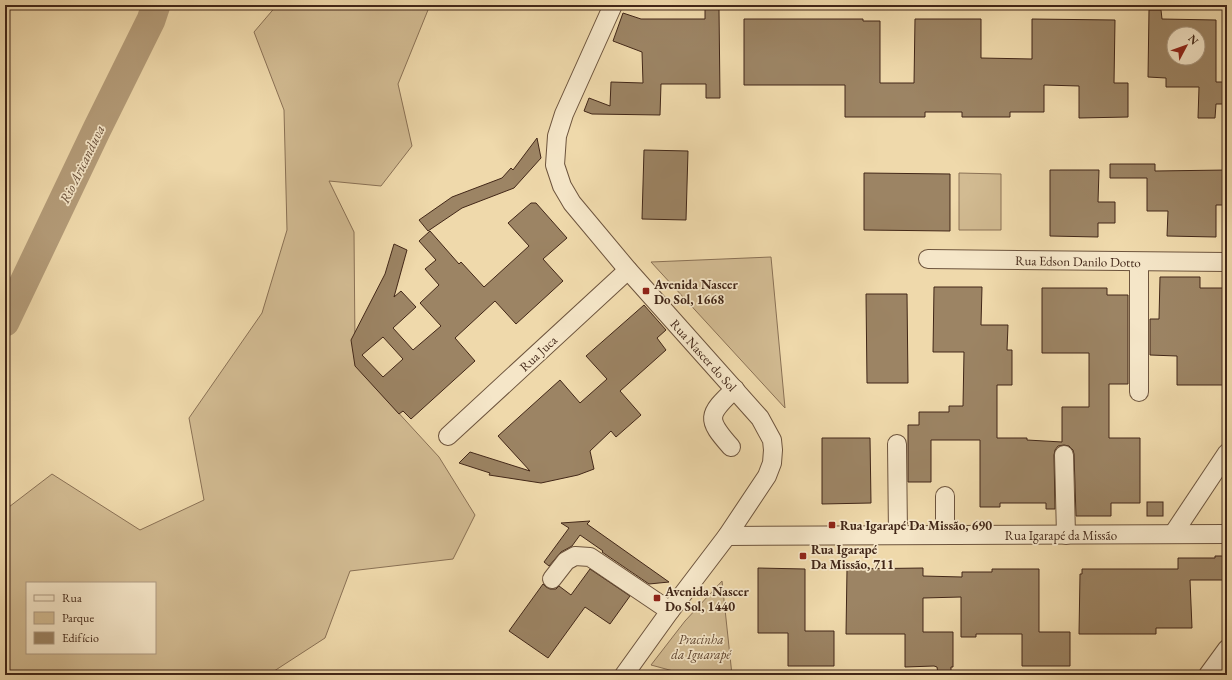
<svg xmlns="http://www.w3.org/2000/svg" width="1232" height="680" viewBox="0 0 1232 680" font-family="'EB Garamond',serif">
  <style>
    .green { fill: #d2bb92; stroke: #8a7155; fill-rule: evenodd }
    .lines { fill: none; stroke-linecap: round; stroke-linejoin: round }
    .river { stroke: #b49c79; stroke-width: 29 }
    .building { fill: #9c8464; stroke: #422718; fill-rule: evenodd }
    .minor-casing { stroke: #6d543d; stroke-width: 20 }
    .minor { stroke: #f5e6c8; stroke-width: 18 }
    .poi-dot { fill: #8f2418; stroke: #f5e6c8; stroke-width: 1.5 }
    .labels { text-anchor: middle; stroke-width: 3.5; stroke-linejoin: round; paint-order: stroke }
    .street-label { font-size: 13px; fill: #422718; stroke: #f5e6c8 }
    .poi-label { font-size: 13px; font-weight: bold; fill: #422718; stroke: #f5e6c8; text-anchor: start }
    .park-label { font-size: 13px; font-style: italic; fill: #5f4530; stroke: #f5e6c8 }
    .water-label { font-size: 14px; font-style: italic; fill: #644a35; stroke: #f5e6c8 }
  </style>
  <rect width="100%" height="100%" fill="#efd9ab"/>
  <filter id="stains"><feTurbulence type="fractalNoise" baseFrequency=".005" numOctaves="4"/><feColorMatrix values="0 0 0 0 .2 0 0 0 0 .09 0 0 0 0 .02 0 0 0 .5 -.17"/></filter>
  <radialGradient id="worn" r=".72"><stop offset=".6" stop-color="#630" stop-opacity="0"/><stop offset="1" stop-color="#630" stop-opacity=".3"/></radialGradient>
  <g class="green">
    <path d="M 277,5 L 430,5 L 398,84 L 412,146 L 381,186 L 329,181 L 354,232 L 355,345 L 361,372 L 439,457 L 475,515 L 453,559 L 350,571 L 325,638 L 268,675 L 5,675 L 5,510 L 52,474 L 140,530 L 204,500 L 189,418 L 262,313 L 287,230 L 284,110 L 254,32 ZM 27,583 L 155,583 L 155,653 L 27,653 Z"/>
    <path d="M 959,173 L 1001,174 L 1001,230 L 959,230 Z"/>
    <path d="M 771,257 L 785,408 L 651,262 Z"/>
    <path d="M 722,581 L 732,675 L 688,675 L 651,665 L 685,621 Z"/>
  </g>
  <g class="lines">
    <path class="river" d="M 5,322 L 97,129 L 151,20 L 156,5"/>
  </g>
  <g class="building">
    <path d="M 705,9 L 719,9 L 720,98 L 706,98 L 706,84 L 661,84 L 660,115 L 592,114 L 584,111 L 589,98 L 610,106 L 611,82 L 643,83 L 642,52 L 613,41 L 623,13 L 641,19 L 705,19 Z"/>
    <path d="M 1149,10 L 1161,10 L 1162,19 L 1216,20 L 1216,82 L 1227,82 L 1227,104 L 1216,104 L 1215,118 L 1198,118 L 1199,87 L 1166,87 L 1166,78 L 1148,77 ZM 1174,34 L 1198,34 L 1198,58 L 1174,58 Z"/>
    <path d="M 744,19 L 863,19 L 863,21 L 880,21 L 880,83 L 914,83 L 915,19 L 981,19 L 981,58 L 1032,59 L 1032,19 L 1115,20 L 1114,83 L 1128,83 L 1128,117 L 1079,118 L 1079,86 L 1044,85 L 1044,112 L 1010,112 L 1010,117 L 962,117 L 962,112 L 925,112 L 925,117 L 845,117 L 845,85 L 744,85 Z"/>
    <path d="M 537,138 L 541,158 L 514,188 L 462,208 L 428,231 L 419,220 L 452,197 L 502,178 L 511,168 L 513,170 Z"/>
    <path d="M 644,150 L 688,151 L 686,220 L 642,219 Z"/>
    <path d="M 1110,164 L 1155,164 L 1155,171 L 1227,170 L 1227,205 L 1216,205 L 1216,237 L 1167,236 L 1168,211 L 1147,211 L 1147,178 L 1110,178 Z"/>
    <path d="M 1050,170 L 1099,170 L 1098,202 L 1115,202 L 1115,223 L 1098,223 L 1098,237 L 1050,236 Z"/>
    <path d="M 864,173 L 950,174 L 950,231 L 864,230 Z"/>
    <path d="M 531,203 L 536,203 L 567,238 L 543,259 L 563,281 L 516,324 L 495,301 L 455,338 L 475,361 L 411,419 L 403,411 L 399,414 L 355,366 L 351,340 L 385,274 L 394,244 L 407,250 L 394,297 L 401,291 L 416,307 L 393,328 L 413,350 L 441,326 L 420,303 L 439,285 L 425,269 L 436,260 L 419,241 L 430,231 L 459,264 L 461,262 L 484,287 L 529,246 L 508,223 ZM 383,337 L 403,359 L 383,377 L 362,355 Z"/>
    <path d="M 1160,277 L 1200,277 L 1200,288 L 1226,288 L 1225,385 L 1177,385 L 1177,356 L 1150,355 L 1150,319 L 1159,319 Z"/>
    <path d="M 934,287 L 982,287 L 981,325 L 1008,325 L 1007,350 L 1012,350 L 1012,385 L 997,385 L 997,438 L 1027,438 L 1027,440 L 1062,442 L 1062,407 L 1089,407 L 1089,353 L 1042,353 L 1042,288 L 1107,288 L 1107,295 L 1128,295 L 1128,384 L 1109,384 L 1109,438 L 1140,438 L 1140,503 L 1111,503 L 1111,516 L 1076,516 L 1074,454 L 1073,450 L 1069,446 L 1064,445 L 1058,446 L 1055,450 L 1054,455 L 1055,509 L 1046,509 L 1046,503 L 1000,503 L 1000,507 L 980,507 L 980,440 L 931,440 L 931,482 L 908,482 L 908,425 L 919,425 L 919,412 L 949,412 L 949,406 L 963,406 L 964,352 L 933,352 Z"/>
    <path d="M 866,294 L 907,294 L 908,383 L 867,383 Z"/>
    <path d="M 644,305 L 666,330 L 657,338 L 666,350 L 620,391 L 641,415 L 616,437 L 611,431 L 590,451 L 594,469 L 578,475 L 541,483 L 489,475 L 490,473 L 459,463 L 470,452 L 530,471 L 498,436 L 560,380 L 580,403 L 607,379 L 586,356 Z"/>
    <path d="M 822,438 L 870,438 L 871,503 L 822,504 Z"/>
    <rect x="1147" y="502" width="16" height="14"/>
    <path d="M 590,521 L 587,524 L 669,582 L 649,584 L 602,552 L 603,551 L 580,535 L 572,546 L 561,552 L 549,566 L 544,562 L 569,528 L 561,523 Z"/>
    <path d="M 1215,556 L 1227,556 L 1227,574 L 1224,574 L 1223,580 L 1190,580 L 1192,628 L 1156,628 L 1156,634 L 1079,634 L 1080,574 L 1082,574 L 1082,569 L 1178,569 L 1178,558 L 1215,558 Z"/>
    <path d="M 758,568 L 805,569 L 805,631 L 834,631 L 834,666 L 788,666 L 788,633 L 758,633 Z"/>
    <path d="M 923,568 L 923,576 L 962,577 L 962,572 L 992,572 L 992,569 L 1039,569 L 1039,632 L 1070,632 L 1070,666 L 1022,666 L 1022,634 L 976,634 L 976,637 L 961,637 L 961,597 L 923,598 L 923,632 L 953,632 L 953,667 L 951,667 L 951,674 L 938,674 L 937,667 L 934,666 L 905,667 L 905,634 L 846,634 L 847,569 Z"/>
    <path d="M 590,569 L 630,596 L 610,624 L 585,607 L 548,658 L 509,631 L 543,584 L 546,587 L 550,589 L 556,589 L 559,586 L 571,595 Z"/>
  </g>
  <g class="lines">
    <defs>
      <g id="minor">
        <path d="M 613,5 L 564,114 L 557,136 L 555,165 L 562,186 L 572,203 L 628,270 L 760,418 L 772,440 L 773,450 L 772,463 L 767,476 L 727,536 L 670,611 L 624,675"/>
        <path d="M 928,259 L 1227,262"/>
        <path d="M 1139,262 L 1139,392"/>
        <path d="M 448,436 L 628,270"/>
        <path d="M 897,444 L 898,535"/>
        <path d="M 731,447 C 706,419 707,415 735,389"/>
        <path d="M 1064,455 L 1066,535"/>
        <path d="M 1173,534 L 1227,453"/>
        <path d="M 945,535 L 945,496"/>
        <path d="M 727,536 L 1227,534"/>
        <path d="M 552,579 L 566,561 L 575,556 L 590,557 L 670,611"/>
        <path d="M 1208,675 L 1227,649"/>
      </g>
    </defs>
    <use href="#minor" class="minor-casing"/>
    <use href="#minor" class="minor"/>
  </g>
  <g class="poi-dot">
    <rect x="642" y="287" width="8" height="8" rx="2"/>
    <rect x="828" y="521" width="8" height="8" rx="2"/>
    <rect x="799" y="552" width="8" height="8" rx="2"/>
    <rect x="653" y="594" width="8" height="8" rx="2"/>
  </g>
  <g class="labels">
    <g class="street-label">
      <text transform="translate(1078 261) rotate(1)" y="5">Rua Edson Danilo Dotto</text>
      <text transform="translate(538 353) rotate(-43)" y="5">Rua Juca</text>
      <text transform="translate(704 355) rotate(48)" y="5">Rua Nascer do Sol</text>
      <text x="1061" y="540">Rua Igarapé da Missão</text>
    </g>
    <g class="poi-label">
      <text x="654" y="289">Avenida Nascer<tspan x="654" dy="15">Do Sol, 1668</tspan></text>
      <text x="840" y="530">Rua Igarapé Da Missão, 690</text>
      <text x="811" y="554">Rua Igarapé<tspan x="811" dy="15">Da Missão, 711</tspan></text>
      <text x="665" y="596">Avenida Nascer<tspan x="665" dy="15">Do Sol, 1440</tspan></text>
    </g>
    <g class="park-label">
      <text x="701" y="644">Pracinha<tspan x="701" dy="15">da Iguarapé</tspan></text>
    </g>
    <g class="water-label">
      <text transform="translate(82 164) rotate(-64)" y="5">Rio Aricanduva</text>
    </g>
  </g>
  <rect width="1232" height="680" fill="none" stroke="#efd9ab" stroke-width="20"/>
  <rect x="6" y="6" width="1220" height="668" fill="none" stroke="#422718" stroke-width="2"/>
  <rect x="10" y="10" width="1212" height="660" fill="none" stroke="#422718"/>
  <rect x="26" y="582" width="130" height="72" fill="#f5e6c8" stroke="#ad9a82"/>
  <rect x="34" y="595" width="20" height="6" fill="#f5e6c8" stroke="#ad9a82"/>
  <text x="62" y="602" font-size="12" fill="#422718">Rua</text>
  <rect x="34" y="612" width="20" height="12" fill="#d2bb92" stroke="#ad9a82"/>
  <text x="62" y="622" font-size="12" fill="#422718">Parque</text>
  <rect x="34" y="632" width="20" height="12" fill="#9c8464" stroke="#ad9a82"/>
  <text x="62" y="642" font-size="12" fill="#422718">Edifício</text>
  <g transform="translate(1186 46) rotate(49)"><circle r="19" fill="#f5e6c8" stroke="#ad9a82"/>
  <path d="M0-3L7 15L0 10L-7 15Z" fill="#8f2418"/>
  <text y="-6" font-size="11" font-weight="bold" text-anchor="middle" fill="#422718">N</text>
  </g>
  <rect width="100%" height="100%" filter="url(#stains)"/>
  <rect width="100%" height="100%" fill="url(#worn)"/>
</svg>
